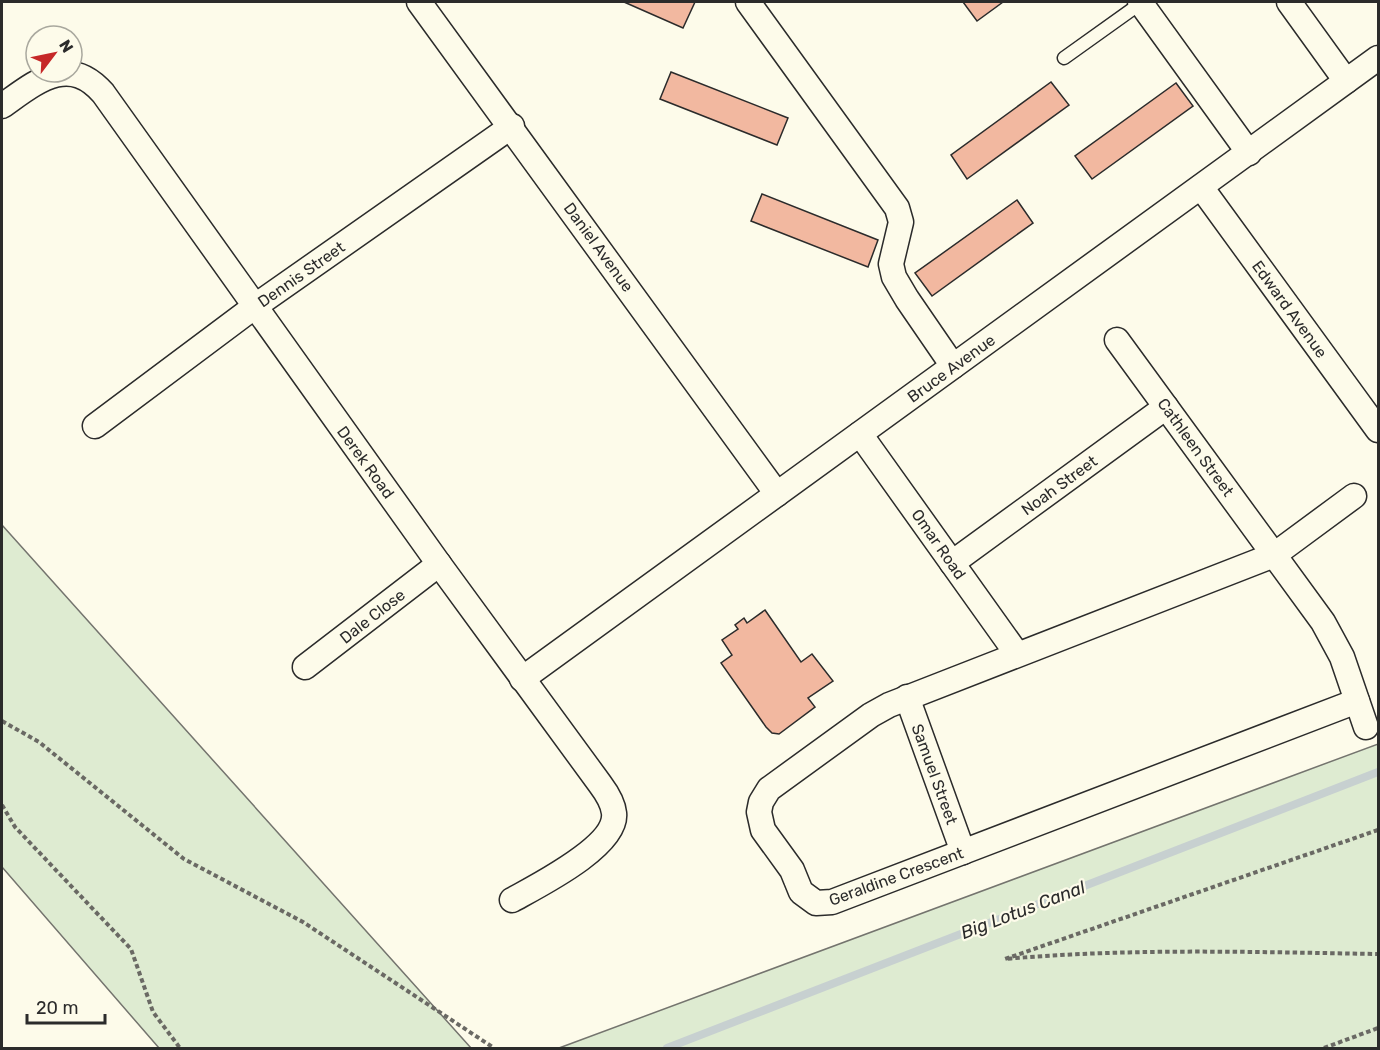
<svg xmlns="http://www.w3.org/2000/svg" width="1380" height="1050" viewBox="0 0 1380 1050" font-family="Rubik,sans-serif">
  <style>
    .green { fill: #deebd1; stroke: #74746e; stroke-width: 1.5 }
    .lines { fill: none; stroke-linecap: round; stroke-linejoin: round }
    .stream { stroke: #c7d0d0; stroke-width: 8 }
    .building { fill: #f2b8a0; stroke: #2b2b2b; stroke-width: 1.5 }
    .service-casing { stroke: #2b2b2b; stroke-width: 15 }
    .minor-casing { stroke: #2b2b2b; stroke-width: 27 }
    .path { stroke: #6a6964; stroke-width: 4; stroke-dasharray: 4.5 3; stroke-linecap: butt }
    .service { stroke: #fdfbea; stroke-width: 12 }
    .minor { stroke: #fdfbea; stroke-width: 24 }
    .labels { text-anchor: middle; stroke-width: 4.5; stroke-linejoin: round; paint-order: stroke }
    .street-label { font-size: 16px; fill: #2b2b2b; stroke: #fdfbea }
    .water-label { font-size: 18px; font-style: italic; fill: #2b2b2b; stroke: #fdfbea }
  </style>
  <rect width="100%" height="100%" fill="#fdfbea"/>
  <g class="green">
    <path d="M 2,525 L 471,1048 L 159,1048 L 2,867 Z"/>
    <path d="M 1378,744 L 1378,1048 L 559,1048 Z"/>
  </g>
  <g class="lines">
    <path class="stream" d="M 667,1048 L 1378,772"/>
  </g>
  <g class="building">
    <path d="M 624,2 L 695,2 L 683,28 Z"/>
    <path d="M 963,2 L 1003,2 L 977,21 Z"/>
    <path d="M 671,72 L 788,118 L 777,145 L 660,99 Z"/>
    <path d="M 1051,82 L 1069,105 L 967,179 L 951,155 Z"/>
    <path d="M 1176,83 L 1193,106 L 1092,179 L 1075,156 Z"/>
    <path d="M 762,194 L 878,240 L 868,267 L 751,221 Z"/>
    <path d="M 1017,200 L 1033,223 L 932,296 L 915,273 Z"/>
    <path d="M 765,610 L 801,662 L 812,654 L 833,681 L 808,698 L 815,707 L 779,734 L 772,733 L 766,727 L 721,663 L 732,655 L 722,640 L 738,629 L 735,625 L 744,618 L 747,623 Z"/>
  </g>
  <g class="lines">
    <defs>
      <path id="service" d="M 1064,58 L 1141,3"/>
      <g id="minor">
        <path d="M 419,2 L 777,494"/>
        <path d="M 748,2 L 897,208 L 901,222 L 891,264 L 894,277 L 907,299 L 953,366"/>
        <path d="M 1140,2 L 1249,153"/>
        <path d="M 1289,2 L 1346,81"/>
        <path d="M 2,106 C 35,83 68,53 103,93 L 439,564 L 600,784 C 606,792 613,803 614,813 C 618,846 537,886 512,900"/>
        <path d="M 1201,187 L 1378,430"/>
        <path d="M 1117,340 L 1323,622 L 1342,657 L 1366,727"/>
        <path d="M 95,426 L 254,307 L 512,126"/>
        <path d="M 860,434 L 1017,654"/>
        <path d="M 1354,496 L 1274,555 L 889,705 L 871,715 L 769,789 L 761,802 L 759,812 L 763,830 L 792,870 L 801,892 L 816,903 L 832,902 L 1357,701"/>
        <path d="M 952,563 L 1166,407"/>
        <path d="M 305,667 L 439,564"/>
        <path d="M 522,679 L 1378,58"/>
        <path d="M 907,697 L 963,852"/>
      </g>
    </defs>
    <use href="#service" class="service-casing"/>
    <use href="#minor" class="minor-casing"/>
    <g class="path">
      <path d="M 2,721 L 39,742 L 184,859 L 303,922 L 494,1048"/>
      <path d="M 2,805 L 15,827 L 131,949 L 153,1012 L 180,1048"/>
      <path d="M 1378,830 L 1005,959 C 1129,948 1254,952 1378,954"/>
      <path d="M 1324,1048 L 1378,1028"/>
    </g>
    <use href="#service" class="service"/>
    <use href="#minor" class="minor"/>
  </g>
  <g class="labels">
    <g class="street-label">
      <text transform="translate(599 247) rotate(54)" y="6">Daniel Avenue</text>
      <text transform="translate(301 274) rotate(-35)" y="6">Dennis Street</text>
      <text transform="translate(1290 309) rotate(54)" y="6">Edward Avenue</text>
      <text transform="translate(951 368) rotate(-36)" y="6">Bruce Avenue</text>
      <text transform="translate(1196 447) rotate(54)" y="6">Cathleen Street</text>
      <text transform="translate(366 462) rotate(54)" y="6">Derek Road</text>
      <text transform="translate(1059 485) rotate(-36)" y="6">Noah Street</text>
      <text transform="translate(939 544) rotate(55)" y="6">Omar Road</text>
      <text transform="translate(372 616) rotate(-38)" y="6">Dale Close</text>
      <text transform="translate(935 774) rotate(70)" y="6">Samuel Street</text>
      <text transform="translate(896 876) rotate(-20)" y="6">Geraldine Crescent</text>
    </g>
    <g class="water-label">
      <text transform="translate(1023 910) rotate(-21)" y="6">Big Lotus Canal</text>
    </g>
  </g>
  <rect width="1380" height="1050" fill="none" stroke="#2b2b2b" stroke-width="6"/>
  <g transform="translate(54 54) rotate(58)"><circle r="28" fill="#fdfbea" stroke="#a9a89e" stroke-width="1.5"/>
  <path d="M0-4.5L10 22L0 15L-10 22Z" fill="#c62828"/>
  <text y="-9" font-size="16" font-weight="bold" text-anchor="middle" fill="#2b2b2b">N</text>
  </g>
  <path d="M27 1014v9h78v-9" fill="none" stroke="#2b2b2b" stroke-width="3"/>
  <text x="36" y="1014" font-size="18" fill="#2b2b2b" stroke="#fdfbea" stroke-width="4.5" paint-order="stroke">20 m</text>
</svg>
